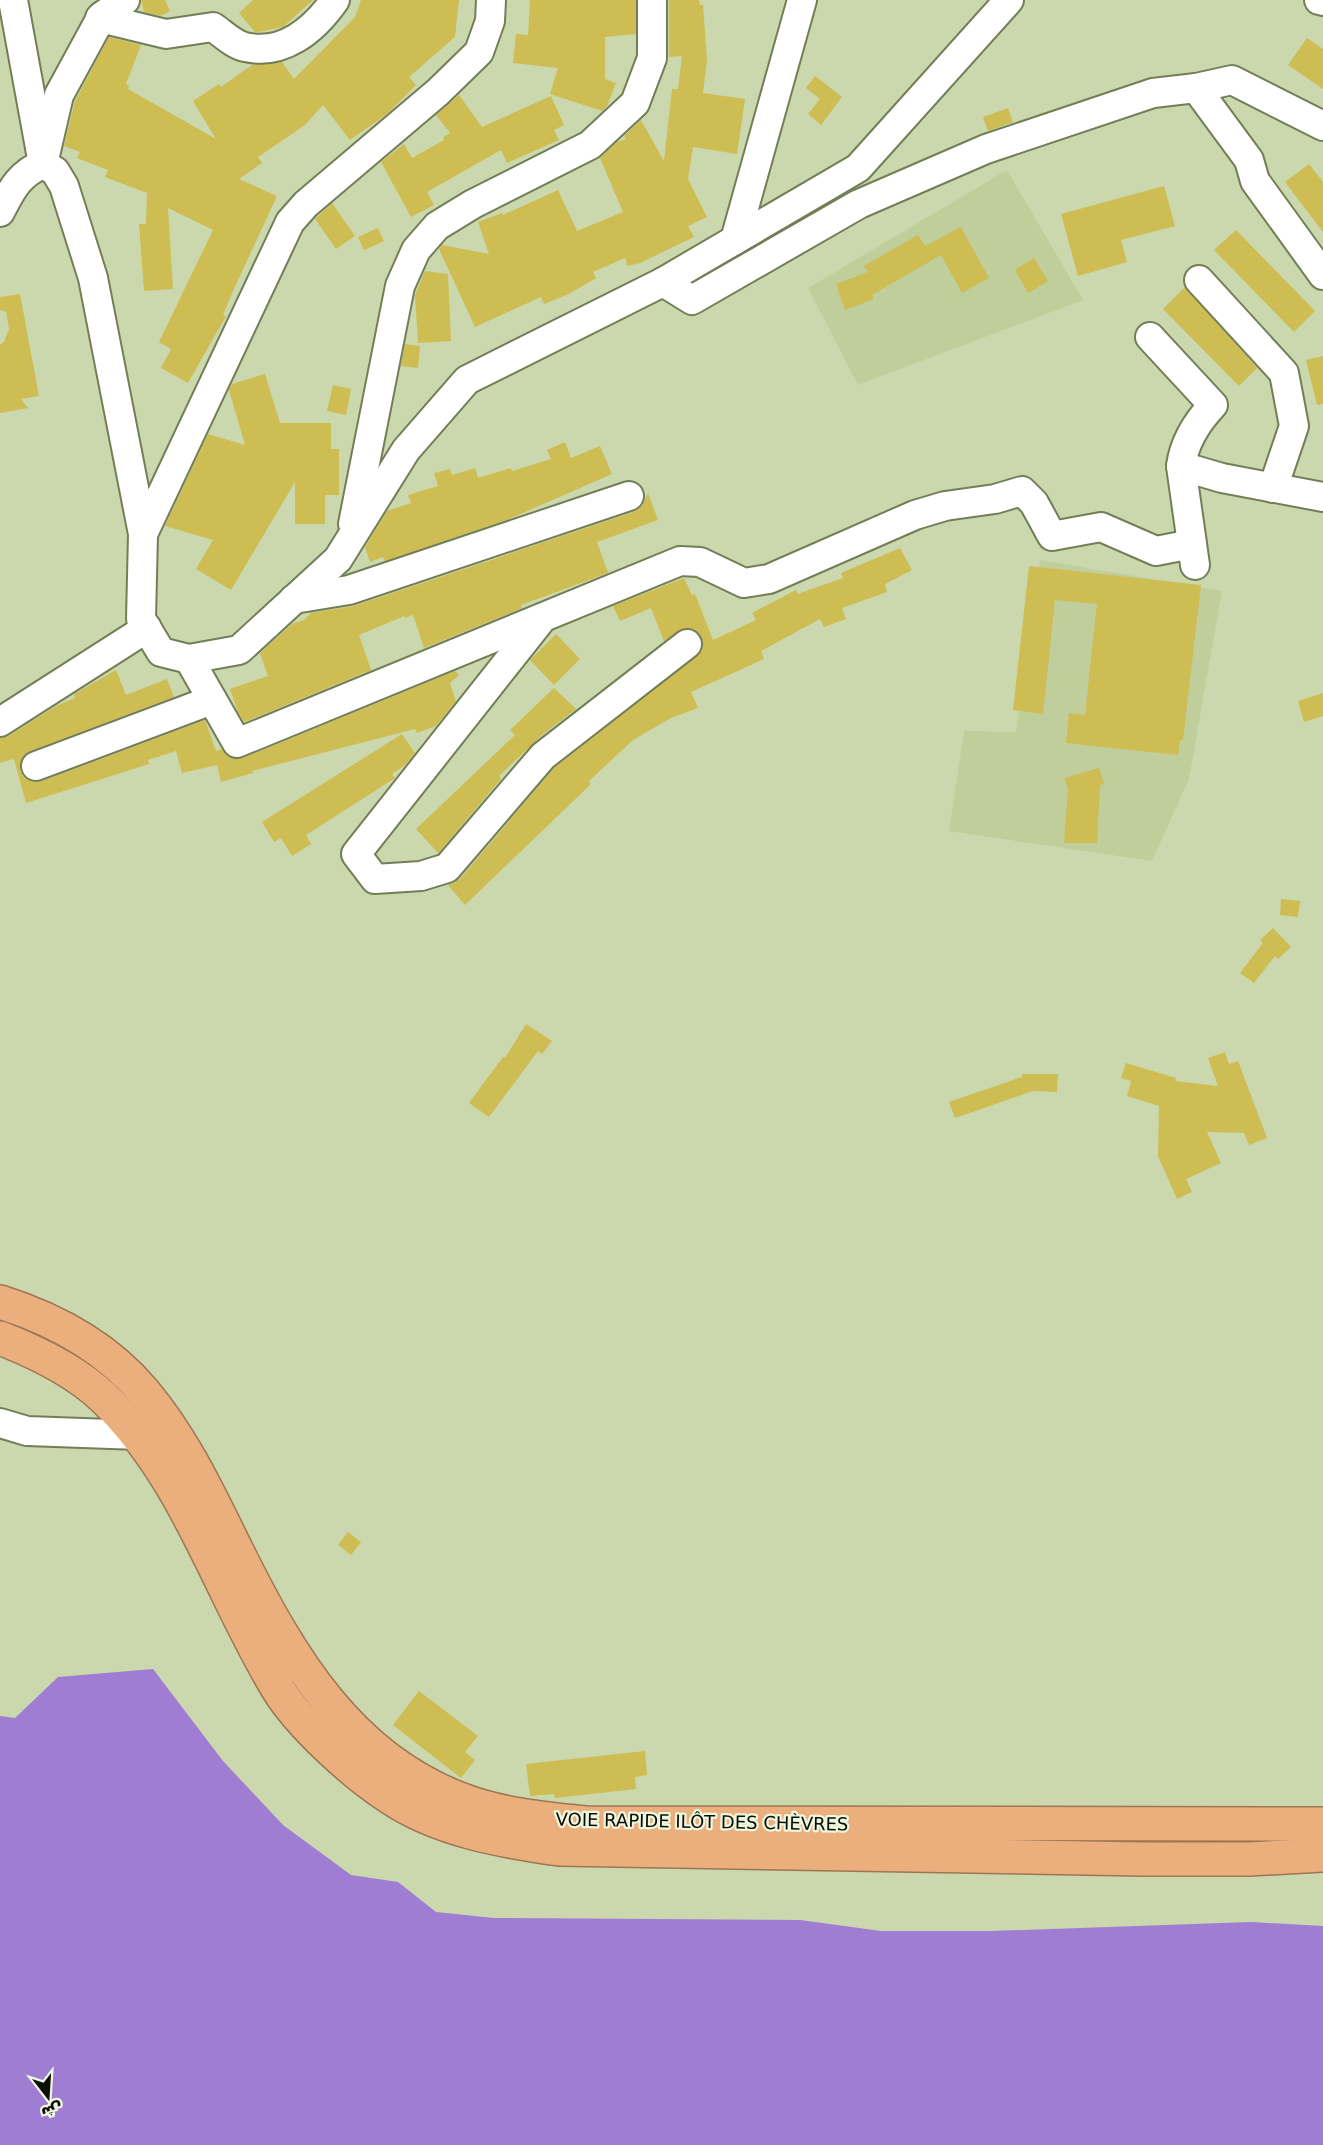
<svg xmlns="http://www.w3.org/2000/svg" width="1323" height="2145" viewBox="0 0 1323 2145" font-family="'DejaVu Sans','Noto Sans Arabic',sans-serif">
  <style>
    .built { fill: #c0ce9c }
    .water { fill: #9e7dd3 }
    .building { fill: #cdbd52 }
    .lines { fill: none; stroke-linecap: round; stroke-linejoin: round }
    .minor-casing { stroke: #737e56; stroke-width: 32 }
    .highway-casing { stroke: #9c7652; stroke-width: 36 }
    .minor { stroke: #fff; stroke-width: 28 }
    .highway { stroke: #ebaf7d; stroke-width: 33 }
    .labels { text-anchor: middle; stroke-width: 4.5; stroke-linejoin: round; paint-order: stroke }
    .street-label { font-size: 18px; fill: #0a0d02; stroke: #eff6e0 }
  </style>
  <rect width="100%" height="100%" fill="#cbd8ad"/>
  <g class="built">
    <path d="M 1007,170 L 1083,300 L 858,385 L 808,288 Z"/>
    <path d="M 1040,560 L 1222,591 L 1189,779 L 1152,861 L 949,831 L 964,731 L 1016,732 Z"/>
  </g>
  <path class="water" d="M 153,1669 L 223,1761 L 283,1825 L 351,1875 L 398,1882 L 436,1912 L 494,1918 L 800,1920 L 881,1931 L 991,1931 L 1251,1922 L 1323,1926 L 1323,2145 L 0,2145 L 0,1716 L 15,1718 L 58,1677 Z"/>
  <g class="building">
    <path d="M 141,0 L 165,0 L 170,11 L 160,16 L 144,12 Z"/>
    <path d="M 253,0 L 313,0 L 283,27 L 259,32 L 255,32 L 239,13 Z"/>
    <path d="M 361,0 L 459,0 L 455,37 L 409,77 L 416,85 L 387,114 L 350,140 L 323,105 L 305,125 L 258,157 L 262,163 L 239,179 L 277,196 L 233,291 L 223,315 L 226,316 L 188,383 L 161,368 L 171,349 L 159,342 L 213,230 L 168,208 L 173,289 L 144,291 L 139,224 L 146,224 L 147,193 L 105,177 L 108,170 L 77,158 L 80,152 L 64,146 L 75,101 L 109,37 L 141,45 L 126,84 L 129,86 L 128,89 L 216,139 L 193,101 L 219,84 L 221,87 L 252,65 L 282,62 L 294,79 L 355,17 Z"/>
    <path d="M 530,0 L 636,0 L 636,34 L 605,37 L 605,79 L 616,83 L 607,106 L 602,111 L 550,94 L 558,68 L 513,63 L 516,34 L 528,35 Z"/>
    <path d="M 669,0 L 699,0 L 700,5 L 703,5 L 707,60 L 703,93 L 745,99 L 737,154 L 693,147 L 688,179 L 707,217 L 688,226 L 694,237 L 640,263 L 627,266 L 625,258 L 593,272 L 596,278 L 569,294 L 544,304 L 541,297 L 475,327 L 439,249 L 442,245 L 489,254 L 478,222 L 502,213 L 503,215 L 558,190 L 577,231 L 623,212 L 600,158 L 617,142 L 626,139 L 624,136 L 641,120 L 664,161 L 672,89 L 678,89 L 682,56 L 669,57 Z"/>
    <path d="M 1307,38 L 1323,49 L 1323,89 L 1288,65 Z"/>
    <path d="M 815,76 L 842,97 L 821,125 L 808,114 L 820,99 L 806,88 Z"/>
    <path d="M 459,95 L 482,127 L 551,96 L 564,125 L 554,130 L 559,140 L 507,163 L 501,150 L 427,192 L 434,205 L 411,217 L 381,162 L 404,144 L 412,158 L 444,140 L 443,137 L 450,133 L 436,115 Z"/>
    <path d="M 1008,108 L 1013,122 L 988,131 L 983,117 Z"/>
    <path d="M 1309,164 L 1323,182 L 1323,232 L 1285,182 Z"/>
    <path d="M 1164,186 L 1175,226 L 1121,240 L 1127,262 L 1078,276 L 1061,214 Z"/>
    <path d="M 332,203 L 355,236 L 336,249 L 315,219 Z"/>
    <path d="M 961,227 L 989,278 L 962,293 L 941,255 L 872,295 L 874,299 L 845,310 L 836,284 L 868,272 L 864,266 L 918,235 L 925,246 Z"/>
    <path d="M 378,228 L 384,241 L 364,250 L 358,237 Z"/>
    <path d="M 1236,230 L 1315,311 L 1294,332 L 1214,250 Z"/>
    <path d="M 1034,258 L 1048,281 L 1028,293 L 1015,270 Z"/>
    <path d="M 425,271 L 448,274 L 451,341 L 418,343 L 415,295 Z"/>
    <path d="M 1185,287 L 1257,368 L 1239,386 L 1163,309 Z"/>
    <path d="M 20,294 L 39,396 L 21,399 L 28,408 L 0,413 L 0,345 L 4,342 L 9,329 L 6,312 L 0,310 L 0,297 Z"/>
    <path d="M 405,344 L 420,346 L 418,368 L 401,366 Z"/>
    <path d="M 1323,356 L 1323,404 L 1317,405 L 1306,360 Z"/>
    <path d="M 265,374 L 280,423 L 331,423 L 331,449 L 339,449 L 339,495 L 325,495 L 325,524 L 295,524 L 295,482 L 231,590 L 196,569 L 213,540 L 165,526 L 208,434 L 245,445 L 229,390 L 232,384 Z"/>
    <path d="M 333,385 L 351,389 L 346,415 L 327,411 Z"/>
    <path d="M 565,442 L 571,458 L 600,446 L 612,474 L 509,519 L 385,561 L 383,557 L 370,562 L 365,547 L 387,511 L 411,503 L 408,495 L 438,486 L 434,473 L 450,469 L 452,475 L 475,468 L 478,478 L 511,468 L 512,471 L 551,459 L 547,450 Z"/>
    <path d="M 648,493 L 658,520 L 597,542 L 608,573 L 521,605 L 522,608 L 424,648 L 413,615 L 405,618 L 404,616 L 359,635 L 371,670 L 244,722 L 238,712 L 230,689 L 268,676 L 260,653 L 292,624 L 304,620 L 311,613 L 354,606 L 634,512 L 642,506 Z"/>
    <path d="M 900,548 L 912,570 L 885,584 L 887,592 L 842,608 L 846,619 L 824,627 L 820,619 L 761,651 L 764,659 L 691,692 L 698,708 L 671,718 L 633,740 L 589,781 L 591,784 L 465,905 L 448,885 L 460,879 L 554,768 L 702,651 L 703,641 L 694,629 L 684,628 L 664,641 L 651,608 L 620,621 L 613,606 L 684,578 L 692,595 L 695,594 L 713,640 L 756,620 L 752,613 L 796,590 L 798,594 L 843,578 L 841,573 Z"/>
    <path d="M 1029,566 L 1201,585 L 1183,740 L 1180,740 L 1178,755 L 1066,743 L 1069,713 L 1085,715 L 1097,604 L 1055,600 L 1043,714 L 1013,710 Z"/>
    <path d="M 556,634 L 580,659 L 554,685 L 530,660 Z"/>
    <path d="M 116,670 L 126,695 L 167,679 L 174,697 L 30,751 L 20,763 L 20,771 L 25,778 L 33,782 L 42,781 L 205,720 L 216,751 L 222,749 L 228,757 L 235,759 L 243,758 L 455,671 L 459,675 L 450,683 L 456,701 L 436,726 L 417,733 L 415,729 L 252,771 L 253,773 L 221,782 L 217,765 L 182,773 L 176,751 L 148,760 L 149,764 L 26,803 L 14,759 L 0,763 L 0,738 L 9,736 L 56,706 L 75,698 L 74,694 Z"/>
    <path d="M 554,688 L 576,709 L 542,735 L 499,776 L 501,779 L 438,853 L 416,829 L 515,735 L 510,730 Z"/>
    <path d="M 1323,693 L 1323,716 L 1304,722 L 1298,701 Z"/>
    <path d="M 402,734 L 415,753 L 405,765 L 392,774 L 395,778 L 306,835 L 311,844 L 292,856 L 281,838 L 274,842 L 262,822 Z"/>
    <path d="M 1099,768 L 1104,784 L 1100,785 L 1097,843 L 1064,843 L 1068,788 L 1064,778 Z"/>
    <path d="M 1281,899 L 1300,901 L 1298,917 L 1280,915 Z"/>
    <path d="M 1273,928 L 1291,947 L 1278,959 L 1275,956 L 1254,983 L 1240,973 L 1263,943 L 1260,940 Z"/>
    <path d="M 526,1024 L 552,1041 L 542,1054 L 538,1051 L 489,1117 L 469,1103 L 503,1057 L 505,1058 Z"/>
    <path d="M 1225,1052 L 1229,1064 L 1238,1061 L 1267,1138 L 1249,1145 L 1244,1133 L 1207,1132 L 1221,1163 L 1186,1179 L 1192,1192 L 1177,1199 L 1158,1156 L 1159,1106 L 1127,1096 L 1131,1081 L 1121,1078 L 1126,1063 L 1176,1078 L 1175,1081 L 1218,1086 L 1208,1058 Z"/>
    <path d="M 1022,1074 L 1058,1074 L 1057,1092 L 1033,1091 L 955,1118 L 949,1102 L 1022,1077 Z"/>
    <path d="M 348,1532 L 361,1542 L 351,1555 L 338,1545 Z"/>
    <path d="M 419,1691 L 478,1736 L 465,1752 L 475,1760 L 461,1778 L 393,1725 Z"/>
    <path d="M 645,1751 L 647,1775 L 635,1777 L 636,1789 L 555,1798 L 554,1794 L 530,1796 L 526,1764 Z"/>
  </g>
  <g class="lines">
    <defs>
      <g id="minor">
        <path d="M 13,0 L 41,153"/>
        <path d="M 1319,0 L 1323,1"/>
        <path d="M 100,18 L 166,34 L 213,27 C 222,33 234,45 245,47 C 283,56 314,30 335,0"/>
        <path d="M 1196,88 L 1232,80 L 1323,126"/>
        <path d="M 43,164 L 59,95 L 102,16 L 125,0"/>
        <path d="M 0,212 C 12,189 19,174 43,164 L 55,171 L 64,186 L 93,278 L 143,534 L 141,619 L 161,652 L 189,659 L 239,650 L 338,559 L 406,450 L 467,380 L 663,282 L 858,168 L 1009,0"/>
        <path d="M 735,240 L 802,0"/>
        <path d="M 1199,280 L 1284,373 L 1294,426 L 1273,488"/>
        <path d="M 663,282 L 692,300 L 859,204 L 986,149 L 1153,93 L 1196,88 L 1249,160 L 1255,181 L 1323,275"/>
        <path d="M 1150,337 L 1213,405 C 1197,422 1184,443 1181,466 L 1222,478 L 1323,497"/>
        <path d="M 1181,466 L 1195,565"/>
        <path d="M 353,524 L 400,286 L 416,250 L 437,226 L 473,204 L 590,145 L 635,103 L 652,58 L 652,0"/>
        <path d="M 143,534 L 290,222 L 306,204 L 438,92 L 479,52 L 490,21 L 491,0"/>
        <path d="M 294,599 L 349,590 L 629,496"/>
        <path d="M 540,621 L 356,854 L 375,879 L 421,876 L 447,868 L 543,756 L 687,644"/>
        <path d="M 189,659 L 237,743 L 680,561 L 700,562 L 744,583 L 769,579 L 915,515 L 945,506 L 995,499 L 1022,491 L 1034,503 L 1052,536 L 1101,527 L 1156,551 L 1192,544"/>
        <path d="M 0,722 L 147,628"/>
        <path d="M 36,766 L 212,700"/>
        <path d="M 0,1423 L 27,1431 L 139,1435"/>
      </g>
      <g id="highway">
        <path d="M 0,1302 C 54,1319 107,1348 144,1392 C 185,1441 210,1497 238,1553 C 289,1656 350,1760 465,1801 C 503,1815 545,1819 585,1823 L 1323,1824"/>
        <path d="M 0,1338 C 36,1352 77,1372 105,1399 C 187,1478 220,1594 278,1689 C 300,1725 353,1773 388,1796 C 437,1830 502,1841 559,1849 L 1143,1859 L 1249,1859 L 1323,1855"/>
      </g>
    </defs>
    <use href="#minor" class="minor-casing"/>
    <use href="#highway" class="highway-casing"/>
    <use href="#minor" class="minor"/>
    <use href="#highway" class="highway"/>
  </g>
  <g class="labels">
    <g class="street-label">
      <text transform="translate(702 1822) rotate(1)" y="6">VOIE RAPIDE ILÔT DES CHÈVRES</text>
    </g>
  </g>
  <g transform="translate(48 2097) rotate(163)" stroke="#eff6e0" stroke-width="4.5" paint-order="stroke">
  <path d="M0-4.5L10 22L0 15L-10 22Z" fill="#0a0d02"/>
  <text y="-9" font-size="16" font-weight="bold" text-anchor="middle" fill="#0a0d02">ش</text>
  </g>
</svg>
